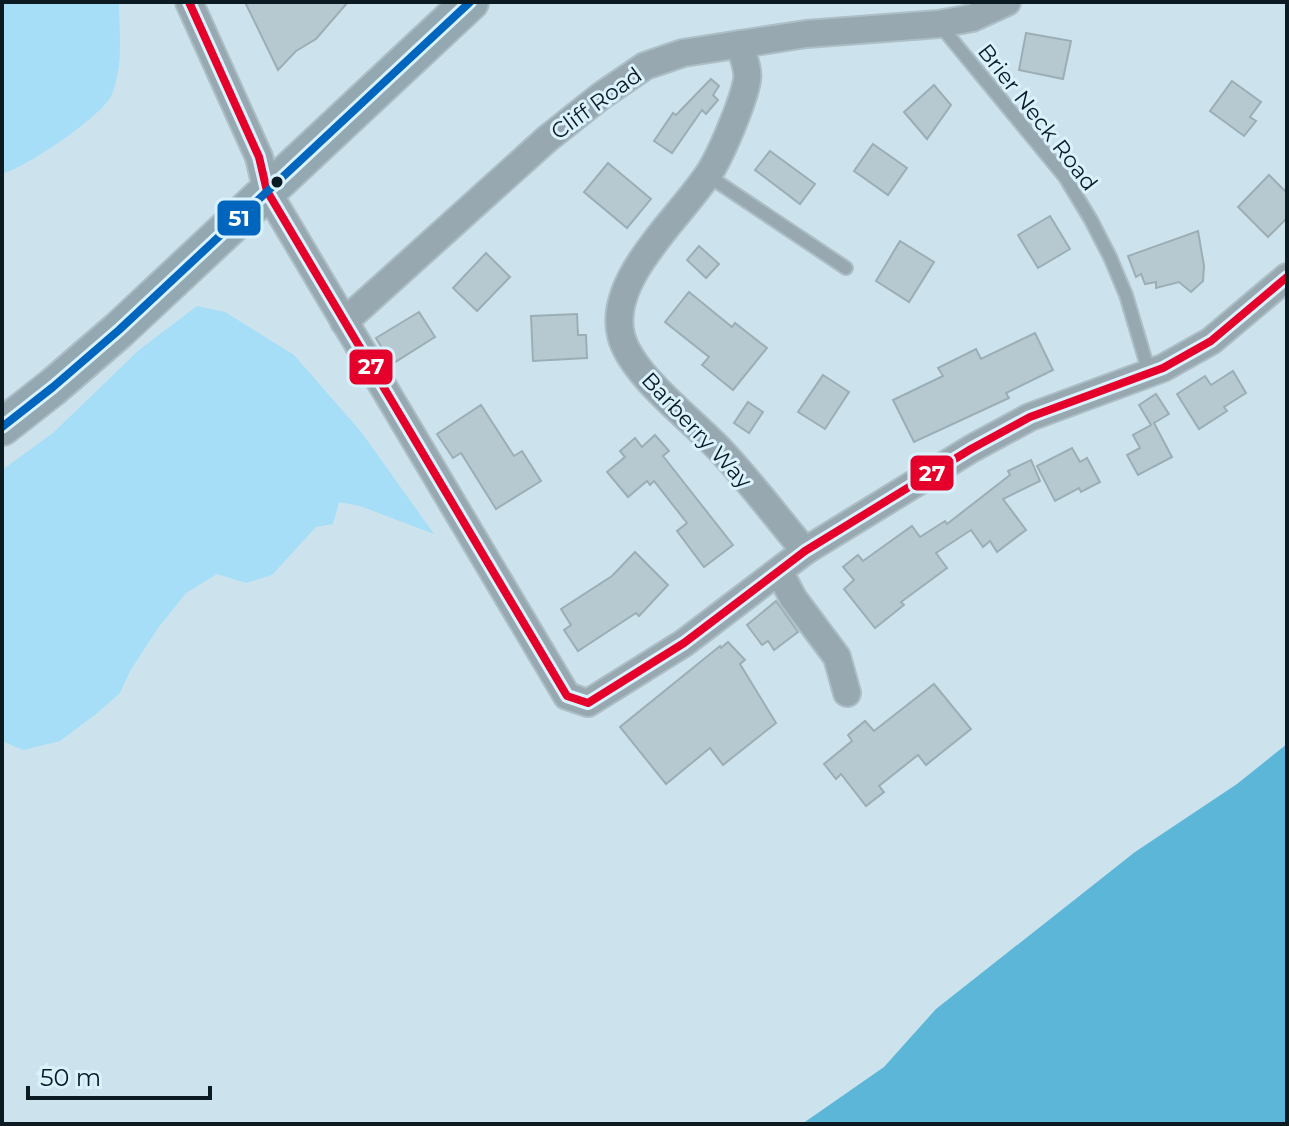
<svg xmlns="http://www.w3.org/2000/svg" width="1289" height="1126" viewBox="0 0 1289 1126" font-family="Montserrat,sans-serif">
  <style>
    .green { fill: #a5def6 }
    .water { fill: #5cb6d7 }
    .building { fill: #b7c9d0; stroke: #9caeb5; stroke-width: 2 }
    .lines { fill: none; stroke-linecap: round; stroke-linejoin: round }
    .lane-casing { stroke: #acbec6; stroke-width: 16 }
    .street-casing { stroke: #acbec6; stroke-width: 30 }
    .secondary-casing { stroke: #acbec6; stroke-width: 40 }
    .lane { stroke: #98a8b1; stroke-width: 12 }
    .street { stroke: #98a8b1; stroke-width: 26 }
    .secondary { stroke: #93a8b1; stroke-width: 36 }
    .bus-1-casing { stroke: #daf2fd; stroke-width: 14 }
    .bus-2-casing { stroke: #daf2fd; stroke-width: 14 }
    .bus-1 { stroke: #e4002b; stroke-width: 8 }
    .bus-2 { stroke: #0065bd; stroke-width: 8 }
    .bus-dot { fill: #0b1b21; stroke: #daf2fd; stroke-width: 3 }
    .labels { text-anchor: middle; stroke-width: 6; stroke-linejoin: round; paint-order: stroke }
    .street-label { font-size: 22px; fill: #0b1b21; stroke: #daf2fd }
    .line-badge { stroke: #daf2fd; stroke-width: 3 }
    .badge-label { font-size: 22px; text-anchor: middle; font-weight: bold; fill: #fff }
  </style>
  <rect width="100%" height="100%" fill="#cce3ed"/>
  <g class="green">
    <path d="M 2,2 L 119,2 C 119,33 124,64 112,94 C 103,116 25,168 2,174 Z"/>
    <path d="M 197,306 L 225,312 L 294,355 L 362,433 L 434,534 L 360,506 L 339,502 L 333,524 L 316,527 L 272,575 L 246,583 L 217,574 L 186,593 L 158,628 L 130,671 L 120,693 L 96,714 L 60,741 L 23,750 L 2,741 L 2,470 L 53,433 L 139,350 Z"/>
  </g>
  <path class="water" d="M 1287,744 L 1287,1124 L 802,1124 L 884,1067 L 936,1009 L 1135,852 L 1237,784 Z"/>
  <g class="building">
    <path d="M 245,2 L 348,2 L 316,39 L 296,51 L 278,70 Z"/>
    <path d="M 1026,33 L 1071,41 L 1063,79 L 1019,70 Z"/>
    <path d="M 711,79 L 719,86 L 713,95 L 718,100 L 706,114 L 702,110 L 672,153 L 654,141 L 673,113 L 676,115 Z"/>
    <path d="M 1232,81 L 1261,102 L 1250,117 L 1256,121 L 1244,136 L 1210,111 Z"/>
    <path d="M 934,85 L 951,105 L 927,139 L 904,112 Z"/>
    <path d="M 873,144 L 907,168 L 888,195 L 854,171 Z"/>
    <path d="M 770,151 L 815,184 L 800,204 L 755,170 Z"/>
    <path d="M 608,163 L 651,199 L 627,228 L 584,192 Z"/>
    <path d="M 1269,175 L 1287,193 L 1287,218 L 1268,237 L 1238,207 Z"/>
    <path d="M 1050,216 L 1070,249 L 1038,268 L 1018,235 Z"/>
    <path d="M 1198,231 L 1204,266 L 1203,281 L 1191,292 L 1179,282 L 1156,288 L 1156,282 L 1145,284 L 1141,274 L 1136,277 L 1128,256 Z"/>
    <path d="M 900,241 L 934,262 L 909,302 L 876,281 Z"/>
    <path d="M 699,246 L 719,264 L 706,278 L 687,260 Z"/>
    <path d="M 486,253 L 510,277 L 477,311 L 453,288 Z"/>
    <path d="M 689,292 L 732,327 L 735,323 L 767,348 L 733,390 L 702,365 L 709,357 L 665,322 Z"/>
    <path d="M 419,312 L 435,337 L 392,364 L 376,338 Z"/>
    <path d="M 577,314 L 578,335 L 586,335 L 587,358 L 533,361 L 531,316 Z"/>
    <path d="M 1035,333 L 1053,370 L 1006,393 L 1009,398 L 914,442 L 893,400 L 943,376 L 938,368 L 976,349 L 981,359 Z"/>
    <path d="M 1233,371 L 1246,393 L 1224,407 L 1227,411 L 1199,429 L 1177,394 L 1205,376 L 1211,385 Z"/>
    <path d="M 823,375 L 849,392 L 825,429 L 798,412 Z"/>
    <path d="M 1156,394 L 1169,414 L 1154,423 L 1172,457 L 1138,475 L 1127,455 L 1140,448 L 1133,435 L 1151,425 L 1139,405 Z"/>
    <path d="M 748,402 L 763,412 L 749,433 L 734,423 Z"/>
    <path d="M 481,405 L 514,456 L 522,451 L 541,481 L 496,509 L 461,453 L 453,458 L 437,434 Z"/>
    <path d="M 655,435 L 669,451 L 663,456 L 733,545 L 704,567 L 677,531 L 687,523 L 654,481 L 650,485 L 647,481 L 628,497 L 607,472 L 625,457 L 620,451 L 635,438 L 642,447 Z"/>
    <path d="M 1072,448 L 1080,462 L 1087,458 L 1100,482 L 1081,492 L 1079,488 L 1055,501 L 1037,466 Z"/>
    <path d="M 1031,460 L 1040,481 L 1003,499 L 1026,530 L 997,552 L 990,541 L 983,547 L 971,530 L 936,553 L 947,568 L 901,602 L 904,605 L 875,628 L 844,589 L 854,580 L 843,567 L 858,555 L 863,561 L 912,526 L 920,537 L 945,521 L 947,524 L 1010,475 L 1008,471 Z"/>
    <path d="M 635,552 L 668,585 L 639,616 L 636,613 L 578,651 L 564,630 L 571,625 L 561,609 L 612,576 Z"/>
    <path d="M 776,601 L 798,632 L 774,650 L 768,641 L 762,645 L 747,625 Z"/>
    <path d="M 728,642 L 745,660 L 740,664 L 776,723 L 723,765 L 710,748 L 666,784 L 620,727 L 720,646 L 721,648 Z"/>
    <path d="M 934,684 L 971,729 L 926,765 L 918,755 L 879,786 L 884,792 L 866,806 L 841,774 L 836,779 L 824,764 L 852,741 L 848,735 L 865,721 L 874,731 Z"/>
  </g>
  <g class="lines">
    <defs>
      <g id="lane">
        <path d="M 939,24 L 1065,177 L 1091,220 L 1110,257 L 1126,295 L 1149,372"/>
        <path d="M 707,175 L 846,268"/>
      </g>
      <g id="street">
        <path d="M 189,2 L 259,157 L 267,191 L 567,696 L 588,703 L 684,643 L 805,551 L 971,449 L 1030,417 L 1163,368 L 1211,341 L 1287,277"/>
        <path d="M 740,44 C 742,55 749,69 747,80 C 744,100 722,152 711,170 C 683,215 607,278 621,335 C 630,375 696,423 723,453 C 752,484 778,519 805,551"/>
        <path d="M 344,322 L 547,139 L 601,96 L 645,66 L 683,53 L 806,34 L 939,24 L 972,18 L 1007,2"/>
        <path d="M 779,571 L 793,598 L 837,657 L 847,693"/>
      </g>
      <path id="secondary" d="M 2,427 L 53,387 L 119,330 L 470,2"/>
    </defs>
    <use href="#lane" class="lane-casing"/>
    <use href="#street" class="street-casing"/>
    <use href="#secondary" class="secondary-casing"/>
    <use href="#lane" class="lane"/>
    <use href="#street" class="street"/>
    <use href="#secondary" class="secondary"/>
    <defs>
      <path id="bus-1" d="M 189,2 L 259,157 L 267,191 L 567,696 L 588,703 L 684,643 L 805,551 L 971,449 L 1030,417 L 1163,368 L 1211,341 L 1287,277"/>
      <path id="bus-2" d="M 2,427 L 53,387 L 119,330 L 470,2"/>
    </defs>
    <use href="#bus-1" class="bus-1-casing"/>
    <use href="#bus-2" class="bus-2-casing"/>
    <use href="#bus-1" class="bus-1"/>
    <use href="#bus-2" class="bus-2"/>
  </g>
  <circle class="bus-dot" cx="277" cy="182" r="7"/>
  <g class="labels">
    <g class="street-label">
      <text transform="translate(596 103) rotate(-36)" y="8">Cliff Road</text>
      <text transform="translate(1038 117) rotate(52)" y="8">Brier Neck Road</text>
      <text transform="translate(697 430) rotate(47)" y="8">Barberry Way</text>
    </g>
  </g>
  <g class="line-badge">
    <rect x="216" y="199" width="46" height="38" rx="8" fill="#0065bd"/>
    <rect x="348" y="348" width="46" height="38" rx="8" fill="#e4002b"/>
    <rect x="909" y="454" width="46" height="38" rx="8" fill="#e4002b"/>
  </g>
  <g class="badge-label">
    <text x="239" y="226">51</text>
    <text x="371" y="374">27</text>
    <text x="932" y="481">27</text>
  </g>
  <rect width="1289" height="1126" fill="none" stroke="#0b1b21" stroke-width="8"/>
  <path d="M28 1086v12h182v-12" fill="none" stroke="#0b1b21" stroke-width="4"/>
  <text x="40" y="1086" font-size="24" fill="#0b1b21" stroke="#daf2fd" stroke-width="6" paint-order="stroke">50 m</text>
</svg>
